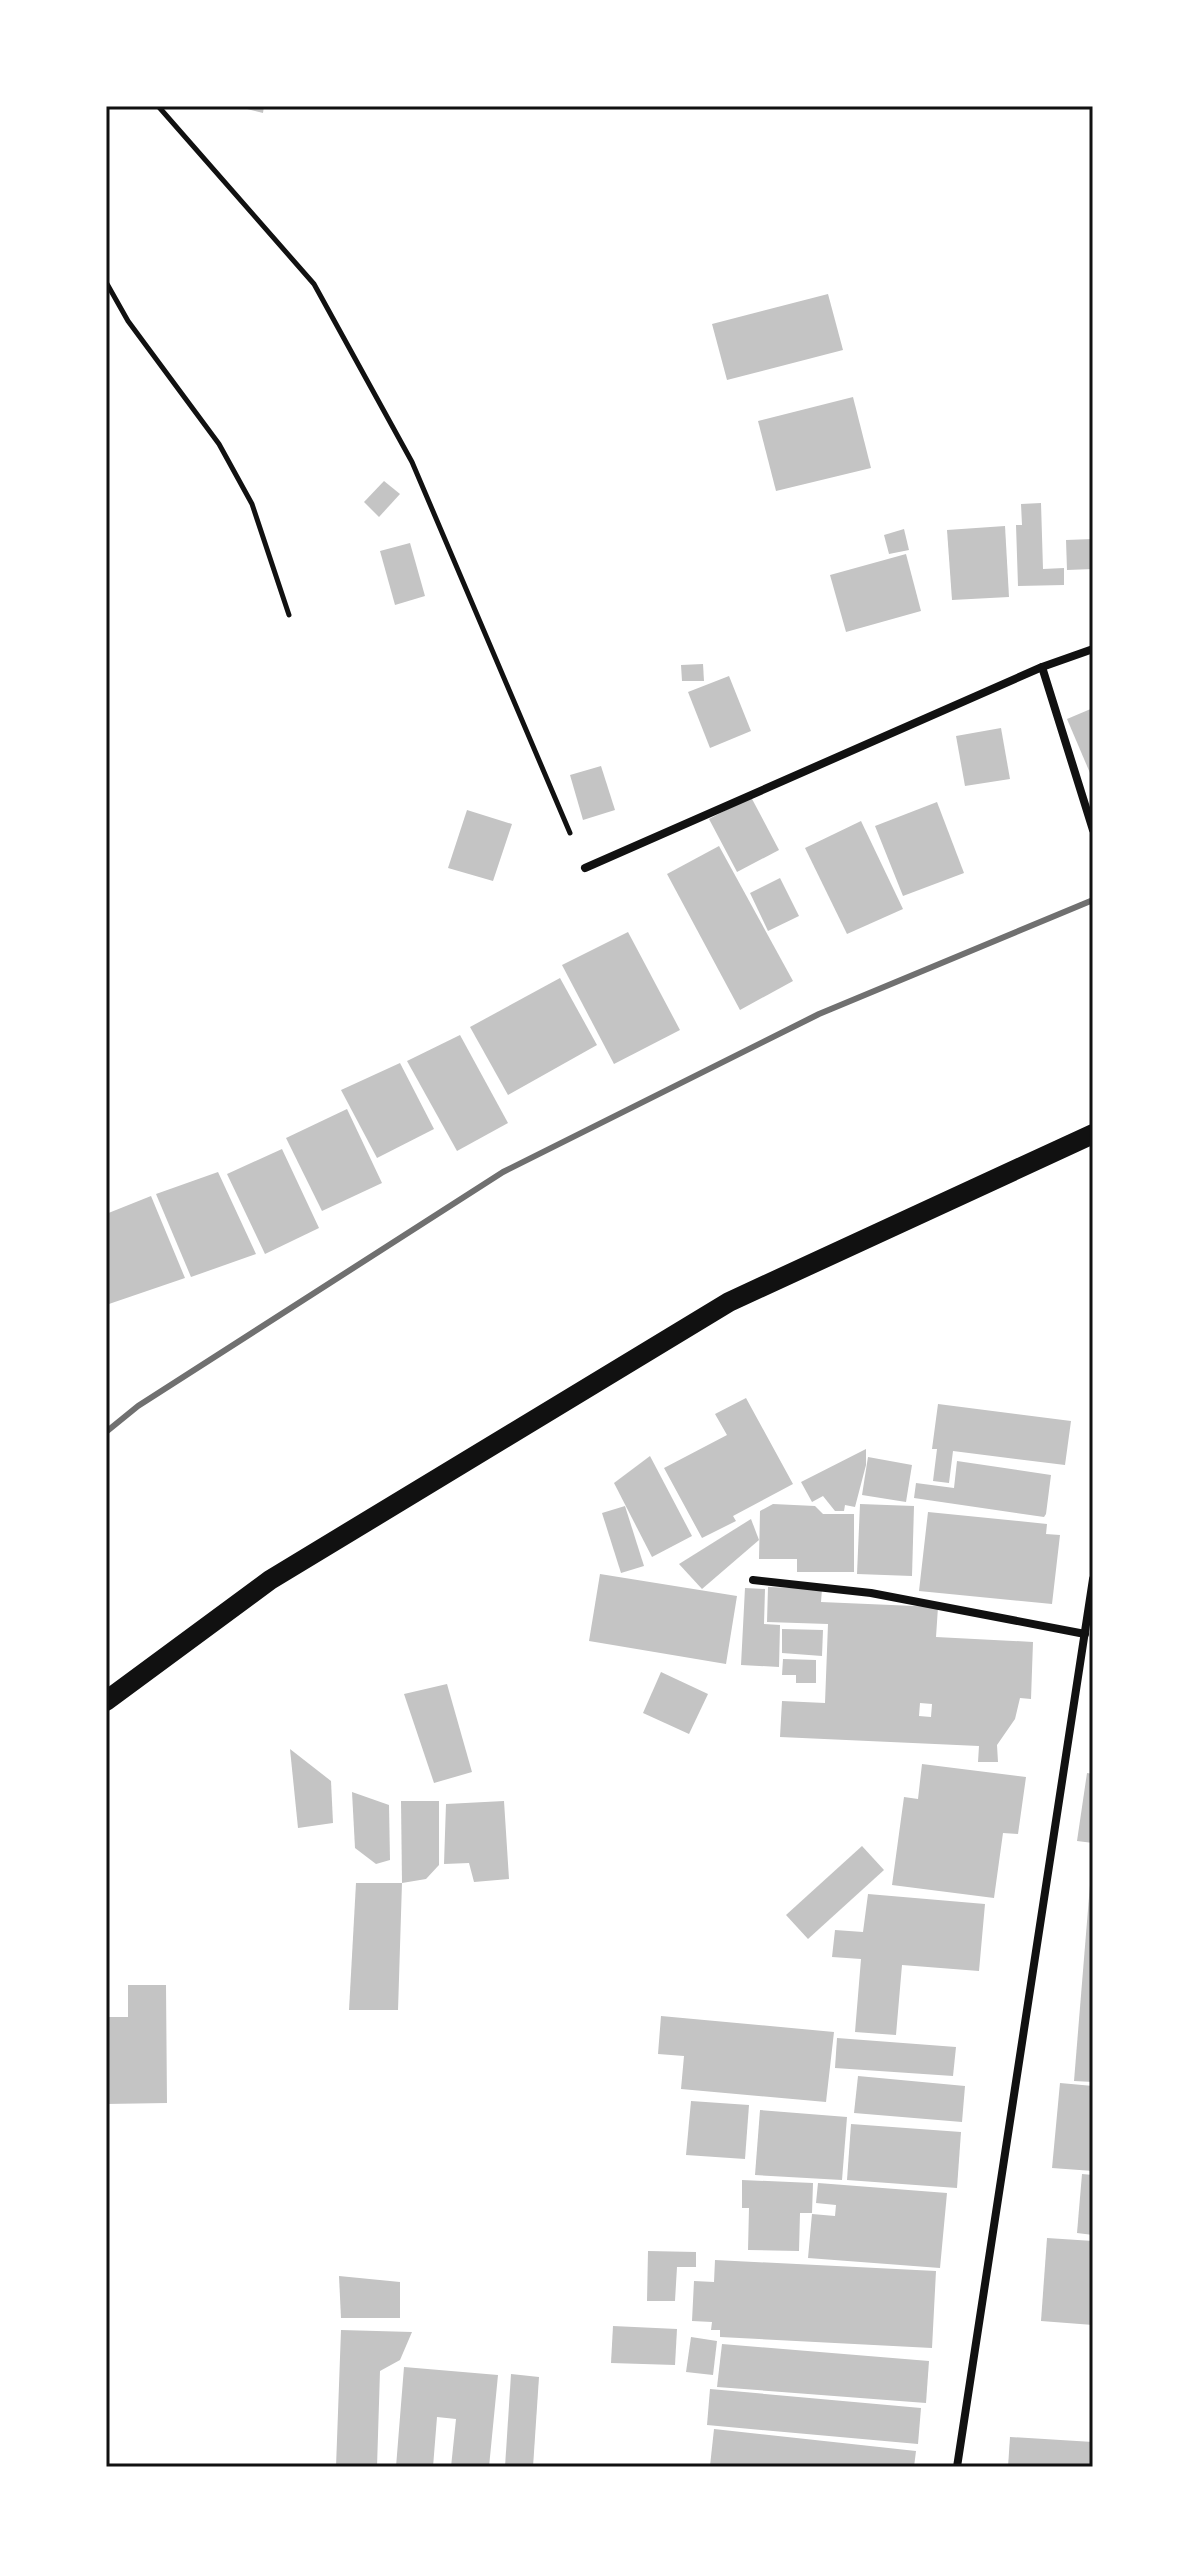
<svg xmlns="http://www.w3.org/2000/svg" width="1199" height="2573" viewBox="0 0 1199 2573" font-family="Poppins,sans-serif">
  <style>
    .building { fill: #c4c4c4; fill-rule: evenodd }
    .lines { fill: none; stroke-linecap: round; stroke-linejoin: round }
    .path { stroke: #111; stroke-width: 5 }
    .minor { stroke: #111; stroke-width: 8 }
    .primary { stroke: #111; stroke-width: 20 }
    .rail { stroke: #707070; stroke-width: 6 }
    .neatline { fill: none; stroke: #111; stroke-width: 3 }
  </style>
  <rect width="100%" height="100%" fill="#fff"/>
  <g class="building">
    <path d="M 235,106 L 264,106 L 263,113 Z"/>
    <path d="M 828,294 L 843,350 L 727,380 L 712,324 Z"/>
    <path d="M 853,397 L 871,468 L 776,491 L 758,421 Z"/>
    <path d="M 384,481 L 400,494 L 379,517 L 364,502 Z"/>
    <path d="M 1041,503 L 1043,569 L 1064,568 L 1064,585 L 1018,586 L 1016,525 L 1022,525 L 1021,504 Z"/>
    <path d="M 1005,526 L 1009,597 L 952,600 L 947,530 Z"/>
    <path d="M 904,529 L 909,550 L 889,554 L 884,535 Z"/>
    <path d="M 1093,539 L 1093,569 L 1067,570 L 1066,540 Z"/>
    <path d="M 410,543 L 425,596 L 395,605 L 380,551 Z"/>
    <path d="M 906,554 L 921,611 L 846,632 L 830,575 Z"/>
    <path d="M 703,664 L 704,681 L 682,681 L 681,665 Z"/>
    <path d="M 729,676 L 751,731 L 710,748 L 688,692 Z"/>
    <path d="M 1093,708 L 1093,780 L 1067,719 Z"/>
    <path d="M 1001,728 L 1010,779 L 965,786 L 956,736 Z"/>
    <path d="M 601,766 L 615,810 L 583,820 L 570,775 Z"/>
    <path d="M 751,797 L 779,850 L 737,872 L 709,819 Z"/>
    <path d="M 937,802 L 964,873 L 903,896 L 875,826 Z"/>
    <path d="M 467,810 L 512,824 L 493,881 L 448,868 Z"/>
    <path d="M 861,821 L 903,909 L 847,934 L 805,848 Z"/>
    <path d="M 719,846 L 793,981 L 740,1010 L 667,874 Z"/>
    <path d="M 780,878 L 799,916 L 768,931 L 750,893 Z"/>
    <path d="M 628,932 L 680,1030 L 614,1064 L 562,965 Z"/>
    <path d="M 560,978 L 597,1045 L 508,1095 L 470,1027 Z"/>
    <path d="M 460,1035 L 508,1123 L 457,1151 L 407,1061 Z"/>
    <path d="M 400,1063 L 434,1129 L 377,1158 L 341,1090 Z"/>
    <path d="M 347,1109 L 382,1183 L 322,1211 L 286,1138 Z"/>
    <path d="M 282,1149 L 319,1228 L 265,1254 L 227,1174 Z"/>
    <path d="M 218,1172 L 256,1254 L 191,1277 L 156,1194 Z"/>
    <path d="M 151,1196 L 185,1278 L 106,1305 L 106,1214 Z"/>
    <path d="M 746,1398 L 793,1484 L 733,1516 L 736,1521 L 702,1538 L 664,1468 L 727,1435 L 715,1414 Z"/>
    <path d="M 938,1404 L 1071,1421 L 1065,1465 L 953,1451 L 949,1483 L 933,1481 L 937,1449 L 932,1449 Z"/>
    <path d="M 866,1449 L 866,1465 L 855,1507 L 845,1505 L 844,1511 L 835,1511 L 823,1496 L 812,1502 L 801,1482 Z"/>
    <path d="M 650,1456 L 692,1536 L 652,1557 L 614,1483 Z"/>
    <path d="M 868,1457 L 912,1465 L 906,1502 L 862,1495 Z"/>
    <path d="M 957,1461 L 1051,1475 L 1046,1514 L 1044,1517 L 914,1498 L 916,1483 L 954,1488 Z"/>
    <path d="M 773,1504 L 815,1506 L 823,1514 L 854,1514 L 854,1572 L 797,1572 L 797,1559 L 759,1559 L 760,1511 Z"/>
    <path d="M 860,1504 L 914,1506 L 912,1576 L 857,1574 Z"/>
    <path d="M 625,1506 L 644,1566 L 621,1573 L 602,1513 Z"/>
    <path d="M 928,1512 L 1047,1524 L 1046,1534 L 1060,1535 L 1052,1604 L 919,1591 Z"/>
    <path d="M 751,1519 L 759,1540 L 702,1589 L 679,1564 Z"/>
    <path d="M 600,1574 L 737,1596 L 726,1664 L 589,1641 Z"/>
    <path d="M 768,1587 L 822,1589 L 821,1602 L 938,1607 L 936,1637 L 1033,1642 L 1031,1699 L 1020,1698 L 1015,1719 L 997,1745 L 998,1762 L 978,1762 L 979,1746 L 780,1737 L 782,1701 L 825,1703 L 828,1624 L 767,1622 ZM 920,1703 L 932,1704 L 931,1717 L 919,1716 Z"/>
    <path d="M 745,1588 L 765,1589 L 764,1624 L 780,1625 L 779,1667 L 741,1665 Z"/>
    <path d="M 782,1629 L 823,1630 L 822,1656 L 782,1653 Z"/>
    <path d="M 783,1659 L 816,1660 L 816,1683 L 796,1683 L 796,1675 L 782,1675 Z"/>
    <path d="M 661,1672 L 708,1694 L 689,1734 L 643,1713 Z"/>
    <path d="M 447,1684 L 472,1772 L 434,1783 L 404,1694 Z"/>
    <path d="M 290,1749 L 331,1781 L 333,1823 L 298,1828 Z"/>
    <path d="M 922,1764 L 1026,1777 L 1018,1834 L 1003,1833 L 994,1898 L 892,1885 L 904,1797 L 918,1799 Z"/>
    <path d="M 1087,1773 L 1093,1774 L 1093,1843 L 1077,1841 Z"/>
    <path d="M 352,1792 L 389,1805 L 390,1860 L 376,1864 L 355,1848 Z"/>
    <path d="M 401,1801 L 439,1801 L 439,1865 L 426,1879 L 402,1883 Z"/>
    <path d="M 504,1801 L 509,1879 L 474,1882 L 469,1863 L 444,1864 L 446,1804 Z"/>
    <path d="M 862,1846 L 884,1870 L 808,1939 L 786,1915 Z"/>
    <path d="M 356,1883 L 402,1883 L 398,2010 L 349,2010 Z"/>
    <path d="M 1090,1885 L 1093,1885 L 1093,2082 L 1074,2081 Z"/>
    <path d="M 868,1894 L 985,1904 L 979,1971 L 902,1965 L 896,2035 L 855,2032 L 861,1959 L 832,1957 L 835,1930 L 863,1932 Z"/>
    <path d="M 128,1985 L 166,1985 L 167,2103 L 106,2104 L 106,2017 L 128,2017 Z"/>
    <path d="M 661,2016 L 834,2032 L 826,2102 L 681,2089 L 684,2056 L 658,2054 Z"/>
    <path d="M 837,2038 L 956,2047 L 953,2076 L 835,2068 Z"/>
    <path d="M 858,2076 L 965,2086 L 962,2122 L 854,2113 Z"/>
    <path d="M 1060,2083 L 1093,2086 L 1093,2171 L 1052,2168 Z"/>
    <path d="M 691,2101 L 749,2105 L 745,2159 L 686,2155 Z"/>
    <path d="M 760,2110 L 847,2117 L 842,2180 L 755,2175 Z"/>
    <path d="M 851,2124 L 961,2132 L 957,2188 L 847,2180 Z"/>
    <path d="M 1082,2174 L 1093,2175 L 1093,2235 L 1077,2233 Z"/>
    <path d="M 742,2180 L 813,2183 L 812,2213 L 800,2213 L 799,2251 L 748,2250 L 749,2208 L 742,2208 Z"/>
    <path d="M 818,2183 L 947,2193 L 940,2268 L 808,2258 L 812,2214 L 835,2216 L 836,2205 L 816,2203 Z"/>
    <path d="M 1047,2238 L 1093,2241 L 1093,2325 L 1041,2321 Z"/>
    <path d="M 648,2251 L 696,2252 L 696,2267 L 677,2267 L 675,2301 L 647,2301 Z"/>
    <path d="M 715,2260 L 936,2271 L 932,2348 L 720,2337 L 720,2330 L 711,2330 L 712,2322 L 692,2321 L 694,2281 L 714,2282 Z"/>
    <path d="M 339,2276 L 400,2282 L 400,2318 L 341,2318 Z"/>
    <path d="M 613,2326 L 677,2329 L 675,2365 L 611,2363 Z"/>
    <path d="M 341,2330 L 412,2332 L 400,2360 L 380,2371 L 377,2467 L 336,2467 Z"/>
    <path d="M 691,2337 L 717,2341 L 713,2375 L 686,2372 Z"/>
    <path d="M 722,2344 L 929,2361 L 926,2403 L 717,2387 Z"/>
    <path d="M 404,2367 L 498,2375 L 489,2467 L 451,2467 L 456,2419 L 437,2417 L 433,2467 L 396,2467 Z"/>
    <path d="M 511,2374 L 539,2377 L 533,2467 L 505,2467 Z"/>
    <path d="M 710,2389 L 921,2408 L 918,2444 L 707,2425 Z"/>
    <path d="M 714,2429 L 916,2451 L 914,2467 L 710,2466 Z"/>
    <path d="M 1010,2437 L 1093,2442 L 1093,2467 L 1008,2467 Z"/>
  </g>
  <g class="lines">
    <g class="path">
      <path d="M 158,106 L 314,284 L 412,462 L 570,833"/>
      <path d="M 106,282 L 128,321 L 219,444 L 252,504 L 289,615"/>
    </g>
    <g class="minor">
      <path d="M 1042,667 L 1093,830"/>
      <path d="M 585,868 L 1042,667 L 1093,649"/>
      <path d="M 753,1580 L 871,1593 L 1085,1634"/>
      <path d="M 957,2467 L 1093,1579"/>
    </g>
    <path class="primary" d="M 106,1701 L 270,1580 L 729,1302 L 1093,1134"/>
    <path class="rail" d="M 106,1432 L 138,1406 L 503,1172 L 819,1014 L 1093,900"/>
  </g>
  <rect width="1199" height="2573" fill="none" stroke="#ffffff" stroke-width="216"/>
  <rect x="108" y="108" width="983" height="2357" class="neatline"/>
</svg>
